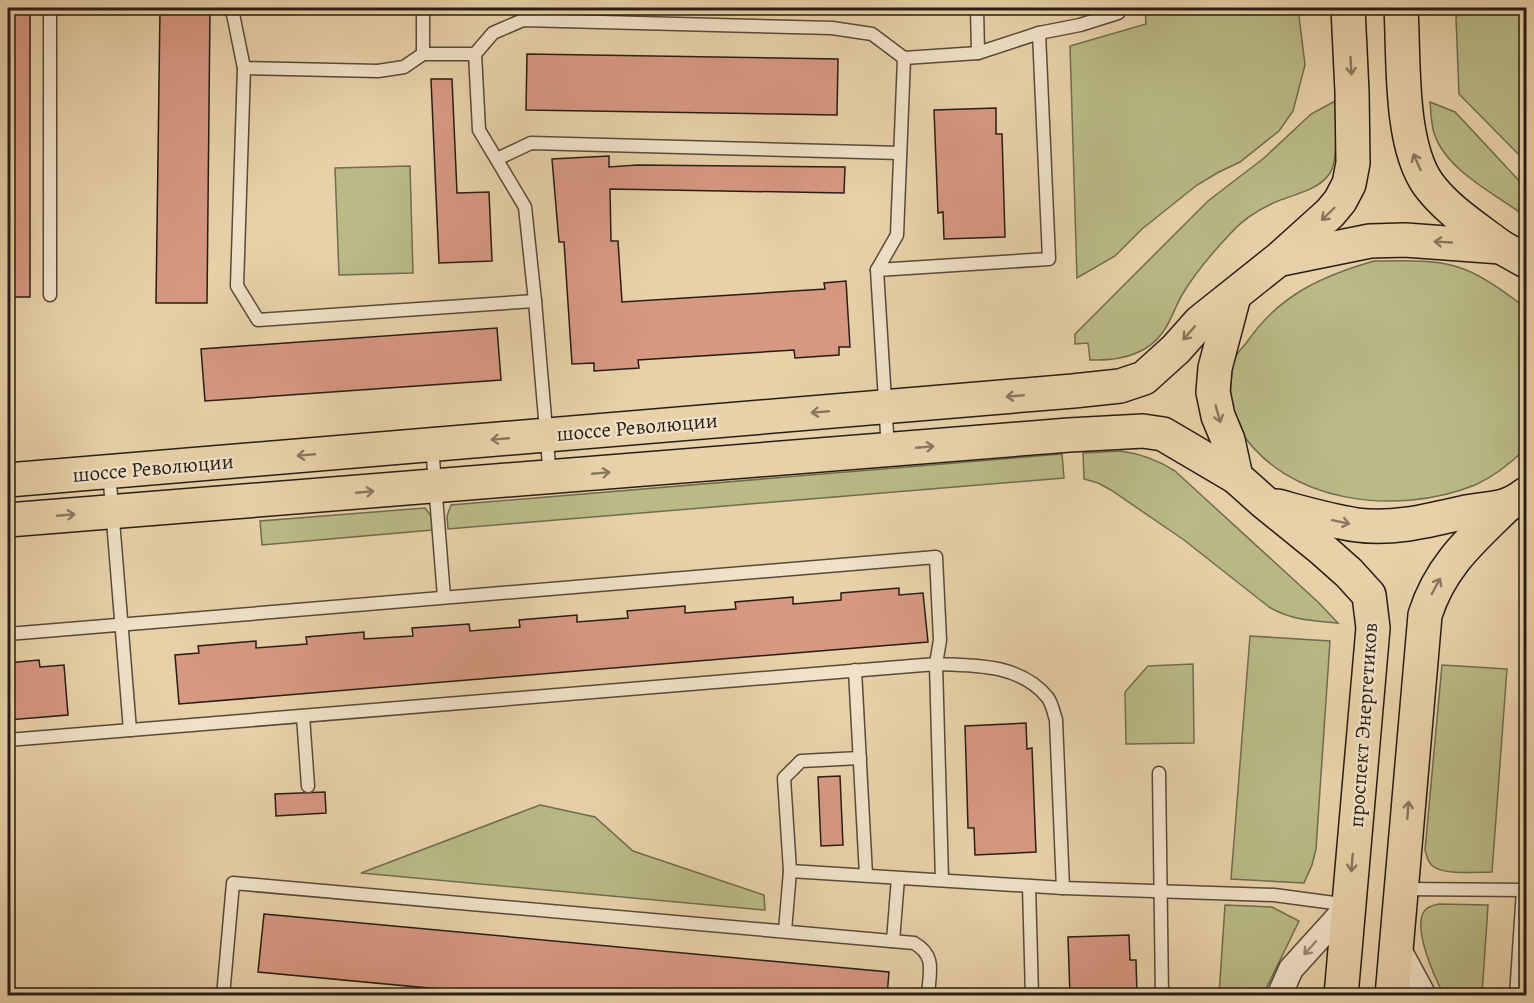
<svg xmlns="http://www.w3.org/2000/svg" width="1534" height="1003" viewBox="0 0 1534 1003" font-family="Alegreya,serif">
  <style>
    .green { fill: #b9ba86; stroke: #706c4e; stroke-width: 1.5 }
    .building { fill: #d79882; stroke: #281d15; stroke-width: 1.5 }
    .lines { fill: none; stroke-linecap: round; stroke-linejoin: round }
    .service-casing { stroke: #584a3a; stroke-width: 15 }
    .minor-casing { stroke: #584a3a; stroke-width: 27 }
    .primary-casing { stroke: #281d15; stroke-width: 36 }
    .service { stroke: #f0e1c7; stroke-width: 12 }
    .minor { stroke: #f0e1c7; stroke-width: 24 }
    .primary { stroke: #e8d1a9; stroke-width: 33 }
    .oneway { stroke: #88775f }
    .oneway2 { stroke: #968977 }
    .labels { text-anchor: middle; stroke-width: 4.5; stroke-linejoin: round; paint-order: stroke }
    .street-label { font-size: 21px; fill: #281d15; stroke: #f0e1c7 }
  </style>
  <rect width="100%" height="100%" fill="#e8d1a9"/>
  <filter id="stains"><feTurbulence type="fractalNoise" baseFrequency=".00333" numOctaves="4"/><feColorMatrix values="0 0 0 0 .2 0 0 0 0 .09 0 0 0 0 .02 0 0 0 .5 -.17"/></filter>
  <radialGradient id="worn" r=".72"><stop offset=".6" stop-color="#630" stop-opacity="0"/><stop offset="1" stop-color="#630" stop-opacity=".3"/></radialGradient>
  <g class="green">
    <path d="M 1145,8 L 1298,8 L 1305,65 L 1293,111 L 1279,131 L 1240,162 L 1219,172 L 1197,185 L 1142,229 L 1115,256 L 1077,278 L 1070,46 L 1146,24 Z"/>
    <path d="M 1467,8 L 1526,8 L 1526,162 L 1459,94 L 1456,17 Z"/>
    <path d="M 1335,101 C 1335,119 1339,159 1330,173 C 1319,190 1295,194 1278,201 C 1259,209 1243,219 1230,234 C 1212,253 1195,273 1182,295 C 1175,307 1171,321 1163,332 C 1146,356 1117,361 1090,360 L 1088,343 L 1075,344 L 1075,334 L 1208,201 L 1264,158 L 1311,114 Z"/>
    <path d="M 1430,102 L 1455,112 L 1526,188 L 1526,217 C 1496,194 1442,169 1433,129 C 1431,120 1431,111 1430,102 Z"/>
    <path d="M 410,166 L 413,273 L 339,275 L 335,168 Z"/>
    <path d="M 1374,261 C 1400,261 1433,259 1458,267 C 1483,275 1506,293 1526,308 L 1526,448 C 1512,462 1493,477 1475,485 C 1398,516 1285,505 1238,427 C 1231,414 1230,397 1231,383 C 1232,376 1232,367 1234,360 C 1236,354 1243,347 1247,342 C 1279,295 1322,276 1374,261 Z"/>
    <path d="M 1121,451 C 1142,454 1158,460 1175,471 L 1318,602 L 1338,623 C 1312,621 1291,620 1269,607 L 1184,540 L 1111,490 L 1098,483 L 1084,479 L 1083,453 Z"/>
    <path d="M 1062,454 L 1064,478 L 448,529 L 447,516 L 451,505 Z"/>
    <path d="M 425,508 L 431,516 L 432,530 L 262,545 L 260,521 Z"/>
    <path d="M 1250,636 L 1330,641 L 1316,849 L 1312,865 L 1304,883 L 1231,879 Z"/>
    <path d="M 1193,664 L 1194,743 L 1126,744 L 1125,692 L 1148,666 Z"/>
    <path d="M 1442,665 L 1507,669 L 1492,872 C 1478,872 1445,875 1434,867 C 1428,863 1427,857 1425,850 Z"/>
    <path d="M 540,805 L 595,817 L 633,851 L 764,895 L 765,910 L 361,873 Z"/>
    <path d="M 1439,904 L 1488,905 L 1482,995 L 1444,995 C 1435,978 1414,932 1423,913 C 1426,907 1433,905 1439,904 Z"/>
    <path d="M 1225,905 L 1272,907 L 1299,921 L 1263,995 L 1219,995 Z"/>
  </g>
  <g class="building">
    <rect x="8" y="8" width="22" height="289"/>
    <path d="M 160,9 L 210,9 L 207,303 L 156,303 Z"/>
    <path d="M 527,54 L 838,59 L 837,115 L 526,110 Z"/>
    <path d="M 431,79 L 452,79 L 457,193 L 489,192 L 492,261 L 439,263 Z"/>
    <path d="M 996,108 L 996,134 L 1002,134 L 1005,237 L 944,239 L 943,212 L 938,213 L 934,110 Z"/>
    <path d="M 609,156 L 609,167 L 637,165 L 845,167 L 844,193 L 610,189 L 611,241 L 618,241 L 622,302 L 825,289 L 824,283 L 846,281 L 850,347 L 839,347 L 839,355 L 795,358 L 794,350 L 638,360 L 639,368 L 594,371 L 594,363 L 572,364 L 564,242 L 559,242 L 552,159 Z"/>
    <path d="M 497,328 L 501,380 L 205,401 L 201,349 Z"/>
    <path d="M 899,588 L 899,595 L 923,593 L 928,642 L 179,704 L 175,655 L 199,653 L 198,646 L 256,641 L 256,648 L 307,644 L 306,637 L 364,632 L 364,639 L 413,636 L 412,628 L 469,624 L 470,631 L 520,627 L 519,620 L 577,615 L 577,622 L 628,618 L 627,611 L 685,606 L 685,613 L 736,609 L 735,602 L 793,597 L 793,604 L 841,600 L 841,593 Z"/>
    <path d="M 39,660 L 40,667 L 64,665 L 68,715 L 8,720 L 8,663 Z"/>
    <path d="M 1026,723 L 1027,749 L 1032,748 L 1036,852 L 975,855 L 974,828 L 968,828 L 965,726 Z"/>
    <path d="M 840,776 L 843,845 L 821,846 L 818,777 Z"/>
    <path d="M 325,792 L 326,813 L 276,816 L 275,794 Z"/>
    <path d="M 264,914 L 889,972 L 887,996 L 514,996 L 258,972 Z"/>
    <path d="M 1129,935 L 1130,960 L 1136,960 L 1137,996 L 1070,996 L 1068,937 Z"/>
  </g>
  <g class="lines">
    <defs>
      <g id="service">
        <path d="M 50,8 L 50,295"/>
        <path d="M 228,8 L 233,14 L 244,68 L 378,71 L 404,67 L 423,54 L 475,54 L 493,33 L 523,20 L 832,28 L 872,34 L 904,58 L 978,53 L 977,8"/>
        <path d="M 423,8 L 423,54"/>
        <path d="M 978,53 L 1039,33 L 1080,25 L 1118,13 L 1118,8"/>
        <path d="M 475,54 L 479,130 L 525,207 L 535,301 L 550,477"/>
        <path d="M 244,68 L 237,286 L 258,320 L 535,301"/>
        <path d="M 497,159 L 531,143 L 900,153"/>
        <path d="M 877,270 L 1049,259 L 1039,33"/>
        <path d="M 432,446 L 444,597"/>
        <path d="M 888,450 L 877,270 L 897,235 L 904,58"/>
        <path d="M 109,471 L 130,730"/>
        <path d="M 8,634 L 936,557 L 940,640 L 936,664 C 975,665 1021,664 1048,698 C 1052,704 1054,713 1056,720 L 1063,888"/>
        <path d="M 855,670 L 866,875"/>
        <path d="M 303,716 L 308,786"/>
        <path d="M 8,740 L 936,664 L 942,880"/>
        <path d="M 1159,773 L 1162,996"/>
        <path d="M 790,871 L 1063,888 L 1274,895 L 1349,905"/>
        <path d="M 1029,886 L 1032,996"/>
        <path d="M 1403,889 L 1526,890"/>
        <path d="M 785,931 L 790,871 L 784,778 L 801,761 L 860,758"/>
        <path d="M 893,941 L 898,878"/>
        <path d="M 8,994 L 25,996"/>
        <path d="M 223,996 L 233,883 L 914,943 C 937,956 929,973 928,996"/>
        <path d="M 1516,996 L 1523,890"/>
      </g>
      <g id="minor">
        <path d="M 1397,946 L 1424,996"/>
        <path d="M 1279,996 L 1291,969 L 1349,905"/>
      </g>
      <g id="primary">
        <path d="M 1401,8 C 1404,57 1399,143 1428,184 C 1447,210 1476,228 1501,247"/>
        <path d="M 1281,259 L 1370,241 L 1405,240 L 1501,247 L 1526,261"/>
        <path d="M 1234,296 L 1215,368 L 1213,392 L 1218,416 L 1228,440 L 1236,477"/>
        <path d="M 8,480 L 1073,391 L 1120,386 L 1144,378 L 1176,349 L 1200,322 L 1279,259 L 1330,213 L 1340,201 L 1349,184 L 1353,163 L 1352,92 L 1348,8"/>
        <path d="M 1277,506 C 1303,513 1330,521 1357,525 C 1394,530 1431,520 1466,512 C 1491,507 1504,511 1526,494"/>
        <path d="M 8,520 L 1069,435 L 1143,431 L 1163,434 L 1236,477 L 1264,502 L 1322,549 L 1349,573 L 1369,595 L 1373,628 L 1341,996"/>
        <path d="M 1392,996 L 1425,615 C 1440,567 1470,541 1505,507"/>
      </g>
    </defs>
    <use href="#service" class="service-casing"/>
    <use href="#minor" class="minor-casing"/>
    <use href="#primary" class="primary-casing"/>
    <use href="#service" class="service"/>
    <use href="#minor" class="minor"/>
    <use href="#primary" class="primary"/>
  </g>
  <defs><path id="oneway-shaft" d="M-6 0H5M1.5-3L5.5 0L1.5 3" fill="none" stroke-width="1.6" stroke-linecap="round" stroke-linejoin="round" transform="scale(1.5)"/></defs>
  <g class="oneway">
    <use href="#oneway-shaft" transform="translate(1351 66) rotate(87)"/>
    <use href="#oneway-shaft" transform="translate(1417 162) rotate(-114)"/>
    <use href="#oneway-shaft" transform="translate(1328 214) rotate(136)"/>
    <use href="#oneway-shaft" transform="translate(1443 242) rotate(-177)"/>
    <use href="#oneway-shaft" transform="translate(1189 333) rotate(131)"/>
    <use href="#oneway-shaft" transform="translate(1015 396) rotate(175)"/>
    <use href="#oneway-shaft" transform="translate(820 412) rotate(175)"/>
    <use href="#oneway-shaft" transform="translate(1218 414) rotate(74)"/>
    <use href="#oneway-shaft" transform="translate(500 439) rotate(175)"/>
    <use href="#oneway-shaft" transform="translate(925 447) rotate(-5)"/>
    <use href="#oneway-shaft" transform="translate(306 455) rotate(175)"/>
    <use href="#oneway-shaft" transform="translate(601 473) rotate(-5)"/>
    <use href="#oneway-shaft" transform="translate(365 492) rotate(-5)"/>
    <use href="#oneway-shaft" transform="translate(66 515) rotate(-5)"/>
    <use href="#oneway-shaft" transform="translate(1341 522) rotate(12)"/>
    <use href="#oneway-shaft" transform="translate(1436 586) rotate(-62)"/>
    <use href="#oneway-shaft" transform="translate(1408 810) rotate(-85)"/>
    <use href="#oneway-shaft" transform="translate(1352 863) rotate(95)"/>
  </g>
  <use class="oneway2" href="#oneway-shaft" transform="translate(1310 948) rotate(132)"/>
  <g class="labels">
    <g class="street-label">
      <text transform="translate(637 427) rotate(-5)" y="7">шоссе Революции</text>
      <text transform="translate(153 468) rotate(-5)" y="7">шоссе Революции</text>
      <text transform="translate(1363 725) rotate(-86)" y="7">проспект Энергетиков</text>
    </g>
  </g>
  <rect width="1534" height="1003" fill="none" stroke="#e8d1a9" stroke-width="30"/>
  <rect x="9" y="9" width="1516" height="985" fill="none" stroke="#281d15" stroke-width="3"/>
  <rect x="15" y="15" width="1504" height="973" fill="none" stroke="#281d15" stroke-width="1.5"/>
  <rect width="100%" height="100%" filter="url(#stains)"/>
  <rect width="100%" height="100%" fill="url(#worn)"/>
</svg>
